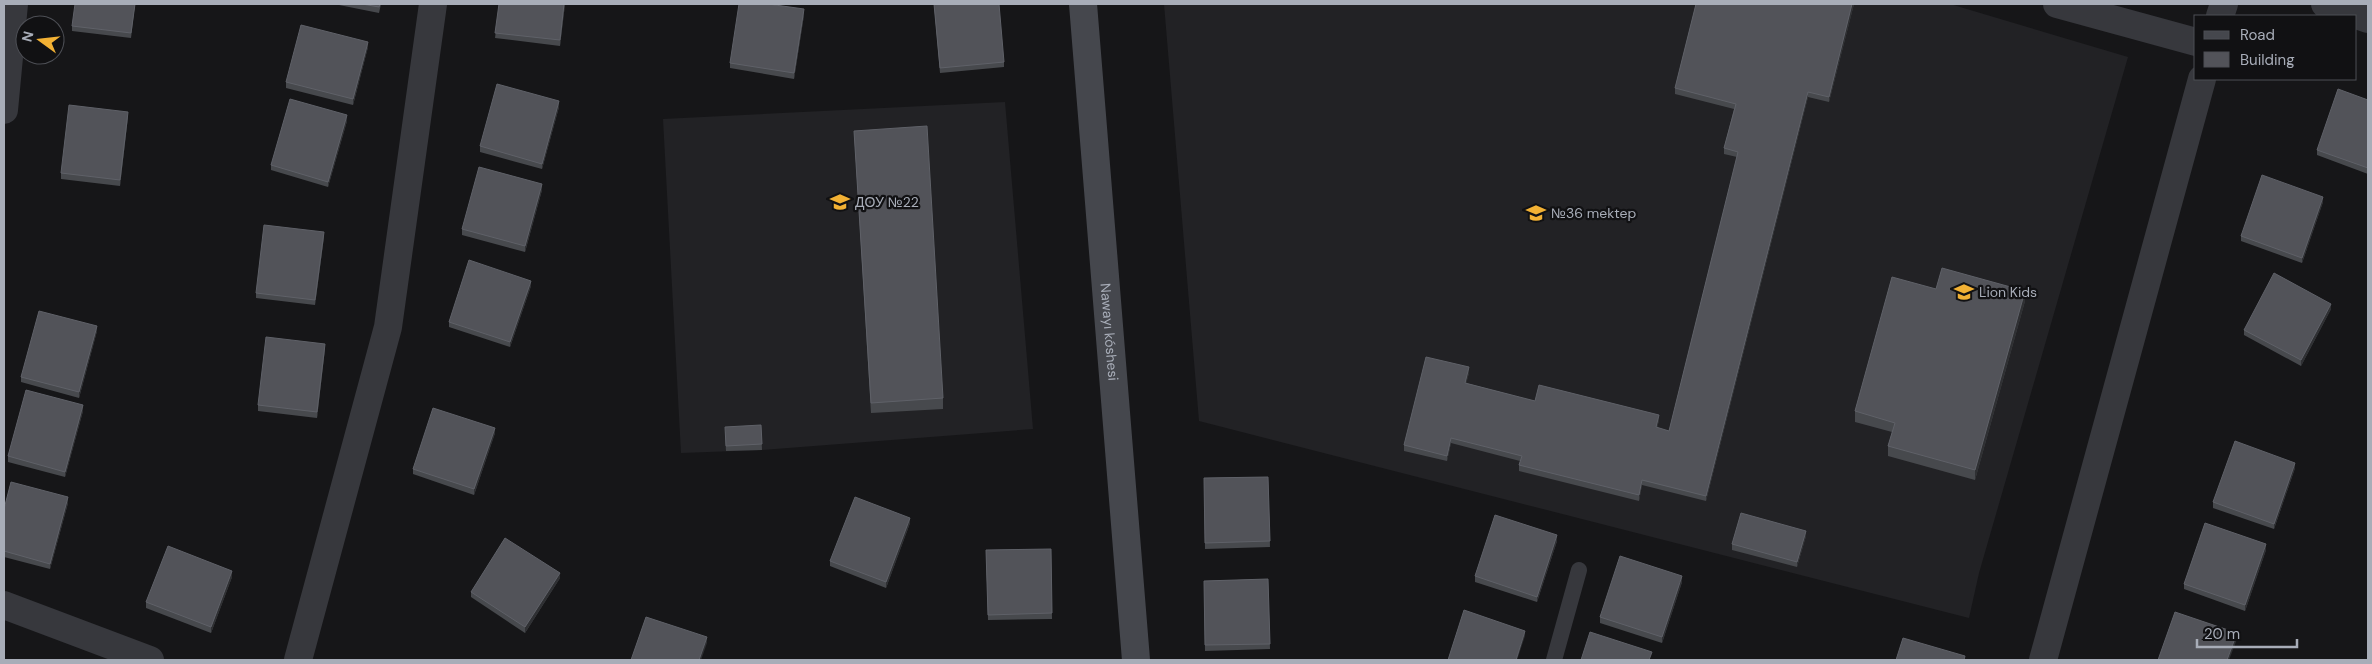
<svg xmlns="http://www.w3.org/2000/svg" width="2372" height="664" viewBox="0 0 2372 664" font-family="'DM Sans',sans-serif">
  <style>
    .built { fill: #222225 }
    .lines { fill: none; stroke-linecap: round; stroke-linejoin: round }
    .service { stroke: #37383d; stroke-width: 16 }
    .minor { stroke: #37383d; stroke-width: 28 }
    .secondary { stroke: #45474d; stroke-width: 28 }
    .wall { fill: #47494d }
    .shaded-wall { fill: #2f3033 }
    .building { fill: #525359; stroke: #5f6168 }
    .labels { text-anchor: middle; stroke-width: 4.5; stroke-linejoin: round; paint-order: stroke }
    .poi-label { font-size: 14px; fill: #a8adb8; stroke: #111113; text-anchor: start }
    .street-label { font-size: 14px; fill: #a8adb8; stroke: #111113 }
  </style>
  <rect width="100%" height="100%" fill="#161618"/>
  <g class="built">
    <path d="M 1164,4 L 1950,4 L 2128,57 L 1979,573 L 1969,618 L 1199,421 Z"/>
    <path d="M 1005,102 L 1033,429 L 762,450 L 681,453 L 663,119 Z"/>
  </g>
  <g class="lines">
    <path class="service" d="M 1554,660 L 1579,570"/>
    <g class="minor">
      <path d="M 2057,4 L 2196,42"/>
      <path d="M 2325,4 L 2368,19"/>
      <path d="M 2220,16 L 2224,4"/>
      <path d="M 4,110 L 14,4"/>
      <path d="M 4,605 L 150,660"/>
      <path d="M 298,660 L 388,327 L 433,4"/>
      <path d="M 2043,660 L 2202,79"/>
    </g>
    <path class="secondary" id="s1" d="M 1083,4 L 1136,660"/>
  </g>
  <g class="wall">
    <path d="M 135,4 L 131,38 L 72,31 L 72,26 Z"/>
    <path d="M 334,4 L 381,4 L 379,13 Z"/>
    <path d="M 499,4 L 565,4 L 560,46 L 495,38 Z"/>
    <path d="M 934,4 L 1004,62 L 1004,67 L 940,73 Z"/>
    <path d="M 1696,4 L 1854,4 L 1829,102 L 1808,97 L 1706,501 L 1642,485 L 1639,501 L 1519,471 L 1519,465 L 1520,461 L 1451,443 L 1447,461 L 1404,451 L 1404,445 L 1469,373 L 1466,383 L 1535,401 L 1659,420 L 1657,428 L 1669,431 L 1737,157 L 1724,154 L 1724,148 L 1734,109 L 1675,94 L 1675,88 Z"/>
    <path d="M 804,15 L 794,79 L 730,68 L 730,63 Z"/>
    <path d="M 368,47 L 353,105 L 286,88 L 286,82 Z"/>
    <path d="M 2368,100 L 2368,174 L 2317,155 L 2317,150 Z"/>
    <path d="M 559,107 L 542,169 L 480,152 L 480,146 Z"/>
    <path d="M 128,117 L 120,186 L 61,179 L 61,173 Z"/>
    <path d="M 347,121 L 328,187 L 271,170 L 271,165 Z"/>
    <path d="M 854,131 L 943,398 L 943,409 L 871,413 Z"/>
    <path d="M 542,190 L 525,252 L 462,235 L 462,229 Z"/>
    <path d="M 2323,202 L 2302,263 L 2241,241 L 2241,236 Z"/>
    <path d="M 324,237 L 315,305 L 256,298 L 256,293 Z"/>
    <path d="M 531,286 L 510,347 L 449,327 L 449,322 Z"/>
    <path d="M 1936,289 L 2025,301 L 1975,480 L 1888,456 L 1888,446 L 1892,432 L 1855,422 L 1855,411 Z"/>
    <path d="M 2331,309 L 2301,366 L 2244,335 L 2244,330 Z"/>
    <path d="M 97,331 L 79,398 L 21,382 L 21,377 Z"/>
    <path d="M 325,349 L 317,418 L 258,411 L 258,405 Z"/>
    <path d="M 83,411 L 65,477 L 8,462 L 8,456 Z"/>
    <path d="M 761,425 L 762,450 L 726,451 L 725,432 Z"/>
    <path d="M 495,433 L 474,495 L 413,474 L 413,469 Z"/>
    <path d="M 2295,468 L 2274,529 L 2213,508 L 2213,502 Z"/>
    <path d="M 1268,477 L 1270,547 L 1205,549 L 1204,478 Z"/>
    <path d="M 68,503 L 50,569 L 4,557 L 4,509 Z"/>
    <path d="M 910,523 L 886,588 L 830,566 L 830,561 Z"/>
    <path d="M 1806,536 L 1797,567 L 1732,550 L 1732,544 Z"/>
    <path d="M 1557,541 L 1537,602 L 1475,582 L 1475,576 Z"/>
    <path d="M 1051,549 L 1052,619 L 988,620 L 986,550 Z"/>
    <path d="M 2266,550 L 2245,611 L 2184,589 L 2184,584 Z"/>
    <path d="M 232,577 L 211,633 L 146,608 L 146,602 Z"/>
    <path d="M 560,578 L 525,633 L 471,597 L 471,592 Z"/>
    <path d="M 1268,579 L 1270,649 L 1205,651 L 1204,581 Z"/>
    <path d="M 1682,582 L 1662,643 L 1600,623 L 1600,617 Z"/>
  </g>
  <g class="shaded-wall">
    <path d="M 564,4 L 565,4 L 560,46 L 560,40 Z"/>
    <path d="M 1852,4 L 1854,4 L 1829,102 L 1829,97 Z"/>
    <path d="M 804,9 L 804,15 L 794,79 L 794,73 Z"/>
    <path d="M 368,42 L 368,47 L 353,105 L 353,99 Z"/>
    <path d="M 1808,92 L 1808,97 L 1706,501 L 1706,496 Z"/>
    <path d="M 559,101 L 559,107 L 542,169 L 542,164 Z"/>
    <path d="M 128,112 L 128,117 L 120,186 L 120,180 Z"/>
    <path d="M 347,115 L 347,121 L 328,187 L 328,182 Z"/>
    <path d="M 542,184 L 542,190 L 525,252 L 525,246 Z"/>
    <path d="M 2323,197 L 2323,202 L 2302,263 L 2302,258 Z"/>
    <path d="M 324,232 L 324,237 L 315,305 L 315,300 Z"/>
    <path d="M 531,281 L 531,286 L 510,347 L 510,342 Z"/>
    <path d="M 2025,291 L 2025,301 L 1975,480 L 1975,470 Z"/>
    <path d="M 2331,304 L 2331,309 L 2301,366 L 2301,360 Z"/>
    <path d="M 97,326 L 97,331 L 79,398 L 79,392 Z"/>
    <path d="M 325,344 L 325,349 L 317,418 L 317,412 Z"/>
    <path d="M 1469,367 L 1469,373 L 1465,389 L 1465,383 Z"/>
    <path d="M 83,405 L 83,411 L 65,477 L 65,472 Z"/>
    <path d="M 1659,415 L 1659,420 L 1656,433 L 1656,427 Z"/>
    <path d="M 495,428 L 495,433 L 474,495 L 474,489 Z"/>
    <path d="M 1451,438 L 1451,443 L 1447,461 L 1447,456 Z"/>
    <path d="M 2295,463 L 2295,468 L 2274,529 L 2274,524 Z"/>
    <path d="M 1642,480 L 1642,485 L 1639,501 L 1639,495 Z"/>
    <path d="M 68,497 L 68,503 L 50,569 L 50,564 Z"/>
    <path d="M 910,518 L 910,523 L 886,588 L 886,582 Z"/>
    <path d="M 1806,531 L 1806,536 L 1797,567 L 1797,562 Z"/>
    <path d="M 1557,535 L 1557,541 L 1537,602 L 1537,597 Z"/>
    <path d="M 2266,544 L 2266,550 L 2245,611 L 2245,605 Z"/>
    <path d="M 232,571 L 232,577 L 211,633 L 211,627 Z"/>
    <path d="M 560,573 L 560,578 L 525,633 L 525,627 Z"/>
    <path d="M 1682,576 L 1682,582 L 1662,643 L 1662,637 Z"/>
    <path d="M 1525,631 L 1525,636 L 1517,660 L 1516,660 Z"/>
    <path d="M 2237,633 L 2237,639 L 2229,660 L 2227,660 Z"/>
    <path d="M 707,637 L 707,643 L 701,660 L 699,660 Z"/>
  </g>
  <g class="building">
    <path d="M 75,4 L 135,4 L 131,33 L 72,26 Z"/>
    <path d="M 362,4 L 380,4 L 379,7 Z"/>
    <path d="M 499,4 L 564,4 L 560,40 L 495,33 Z"/>
    <path d="M 739,4 L 768,4 L 804,9 L 794,73 L 730,63 Z"/>
    <path d="M 934,4 L 999,4 L 1004,62 L 940,68 Z"/>
    <path d="M 1696,4 L 1852,4 L 1829,97 L 1808,92 L 1706,496 L 1642,480 L 1639,495 L 1519,465 L 1522,456 L 1451,438 L 1447,456 L 1404,445 L 1426,357 L 1469,367 L 1465,383 L 1535,401 L 1539,385 L 1659,415 L 1656,427 L 1669,431 L 1738,152 L 1724,148 L 1736,104 L 1675,88 Z"/>
    <path d="M 301,25 L 368,42 L 353,99 L 286,82 Z"/>
    <path d="M 497,84 L 559,101 L 542,164 L 480,146 Z"/>
    <path d="M 2338,89 L 2368,100 L 2368,168 L 2317,150 Z"/>
    <path d="M 290,99 L 347,115 L 328,182 L 271,165 Z"/>
    <path d="M 69,105 L 128,112 L 120,180 L 61,173 Z"/>
    <path d="M 927,126 L 943,398 L 871,403 L 854,131 Z"/>
    <path d="M 479,167 L 542,184 L 525,246 L 462,229 Z"/>
    <path d="M 2262,175 L 2323,197 L 2302,258 L 2241,236 Z"/>
    <path d="M 264,225 L 324,232 L 315,300 L 256,293 Z"/>
    <path d="M 469,260 L 531,281 L 510,342 L 449,322 Z"/>
    <path d="M 1942,268 L 2025,291 L 1975,470 L 1888,446 L 1895,423 L 1855,411 L 1892,277 L 1936,289 Z"/>
    <path d="M 2274,273 L 2331,304 L 2301,360 L 2244,330 Z"/>
    <path d="M 39,311 L 97,326 L 79,392 L 21,377 Z"/>
    <path d="M 266,337 L 325,344 L 317,412 L 258,405 Z"/>
    <path d="M 26,390 L 83,405 L 65,472 L 8,456 Z"/>
    <path d="M 433,408 L 495,428 L 474,489 L 413,469 Z"/>
    <path d="M 761,425 L 762,444 L 726,446 L 725,427 Z"/>
    <path d="M 2235,441 L 2295,463 L 2274,524 L 2213,502 Z"/>
    <path d="M 1268,477 L 1270,541 L 1205,543 L 1204,478 Z"/>
    <path d="M 11,482 L 68,497 L 50,564 L 4,551 L 4,509 Z"/>
    <path d="M 855,497 L 910,518 L 886,582 L 830,561 Z"/>
    <path d="M 1741,513 L 1806,531 L 1797,562 L 1732,544 Z"/>
    <path d="M 1495,515 L 1557,535 L 1537,597 L 1475,576 Z"/>
    <path d="M 2205,523 L 2266,544 L 2245,605 L 2184,584 Z"/>
    <path d="M 505,538 L 560,573 L 525,627 L 471,592 Z"/>
    <path d="M 168,546 L 232,571 L 211,627 L 146,602 Z"/>
    <path d="M 1051,549 L 1052,613 L 988,615 L 986,550 Z"/>
    <path d="M 1620,556 L 1682,576 L 1662,637 L 1600,617 Z"/>
    <path d="M 1268,579 L 1270,644 L 1205,645 L 1204,581 Z"/>
    <path d="M 1464,610 L 1525,631 L 1516,660 L 1448,660 Z"/>
    <path d="M 2175,612 L 2237,633 L 2227,660 L 2158,660 Z"/>
    <path d="M 646,617 L 707,637 L 699,660 L 631,660 Z"/>
    <path d="M 1590,632 L 1652,652 L 1649,660 L 1581,660 Z"/>
    <path d="M 1903,638 L 1965,656 L 1964,660 L 1896,660 Z"/>
  </g>
  <defs>
    <symbol id="school-bare" viewBox="-9 -9 18 18"><path d="M0-5L7-2L0 1L-7-2ZM-4 1L0 2.5L4 1V4Q0 6-4 4Z" fill="#f2b134" stroke="#111113" stroke-width="2.5" paint-order="stroke"/></symbol>
  </defs>
  <g fill-rule="evenodd">
    <use href="#school-bare" x="826" y="188" width="28" height="28"/>
    <use href="#school-bare" x="1522" y="199" width="28" height="28"/>
    <use href="#school-bare" x="1950" y="278" width="28" height="28"/>
  </g>
  <g class="labels">
    <g class="poi-label">
      <text x="855" y="207">ДОУ №22</text>
      <text x="1551" y="218">№36 mektep</text>
      <text x="1979" y="297">Lion Kids</text>
    </g>
    <g class="street-label">
      <text dy="5" stroke="none"><textPath href="#s1" startOffset="329">Nawayı kóshesi</textPath></text>
    </g>
  </g>
  <rect width="2372" height="664" fill="none" stroke="#a8adb8" stroke-width="10"/>
  <rect x="2194" y="15" width="162" height="65" fill="#111113" stroke="#4d4f55"/>
  <rect x="2204" y="31" width="25" height="8" fill="#45474d" stroke="#4d4f55"/>
  <text x="2240" y="40" font-size="15" fill="#a8adb8">Road</text>
  <rect x="2204" y="52" width="25" height="15" fill="#525359" stroke="#4d4f55"/>
  <text x="2240" y="65" font-size="15" fill="#a8adb8">Building</text>
  <g transform="translate(40 40) rotate(285)"><circle r="24" fill="#111113" stroke="#4d4f55"/>
  <path d="M0-4L9 19L0 12L-9 19Z" fill="#f2b134"/>
  <text y="-8" font-size="14" font-weight="bold" text-anchor="middle" fill="#a8adb8">N</text>
  </g>
  <path d="M2197 639v8h100v-8" fill="none" stroke="#a8adb8" stroke-width="2.5"/>
  <text x="2204" y="639" font-size="15" fill="#a8adb8" stroke="#111113" stroke-width="4" paint-order="stroke">20 m</text>
</svg>
